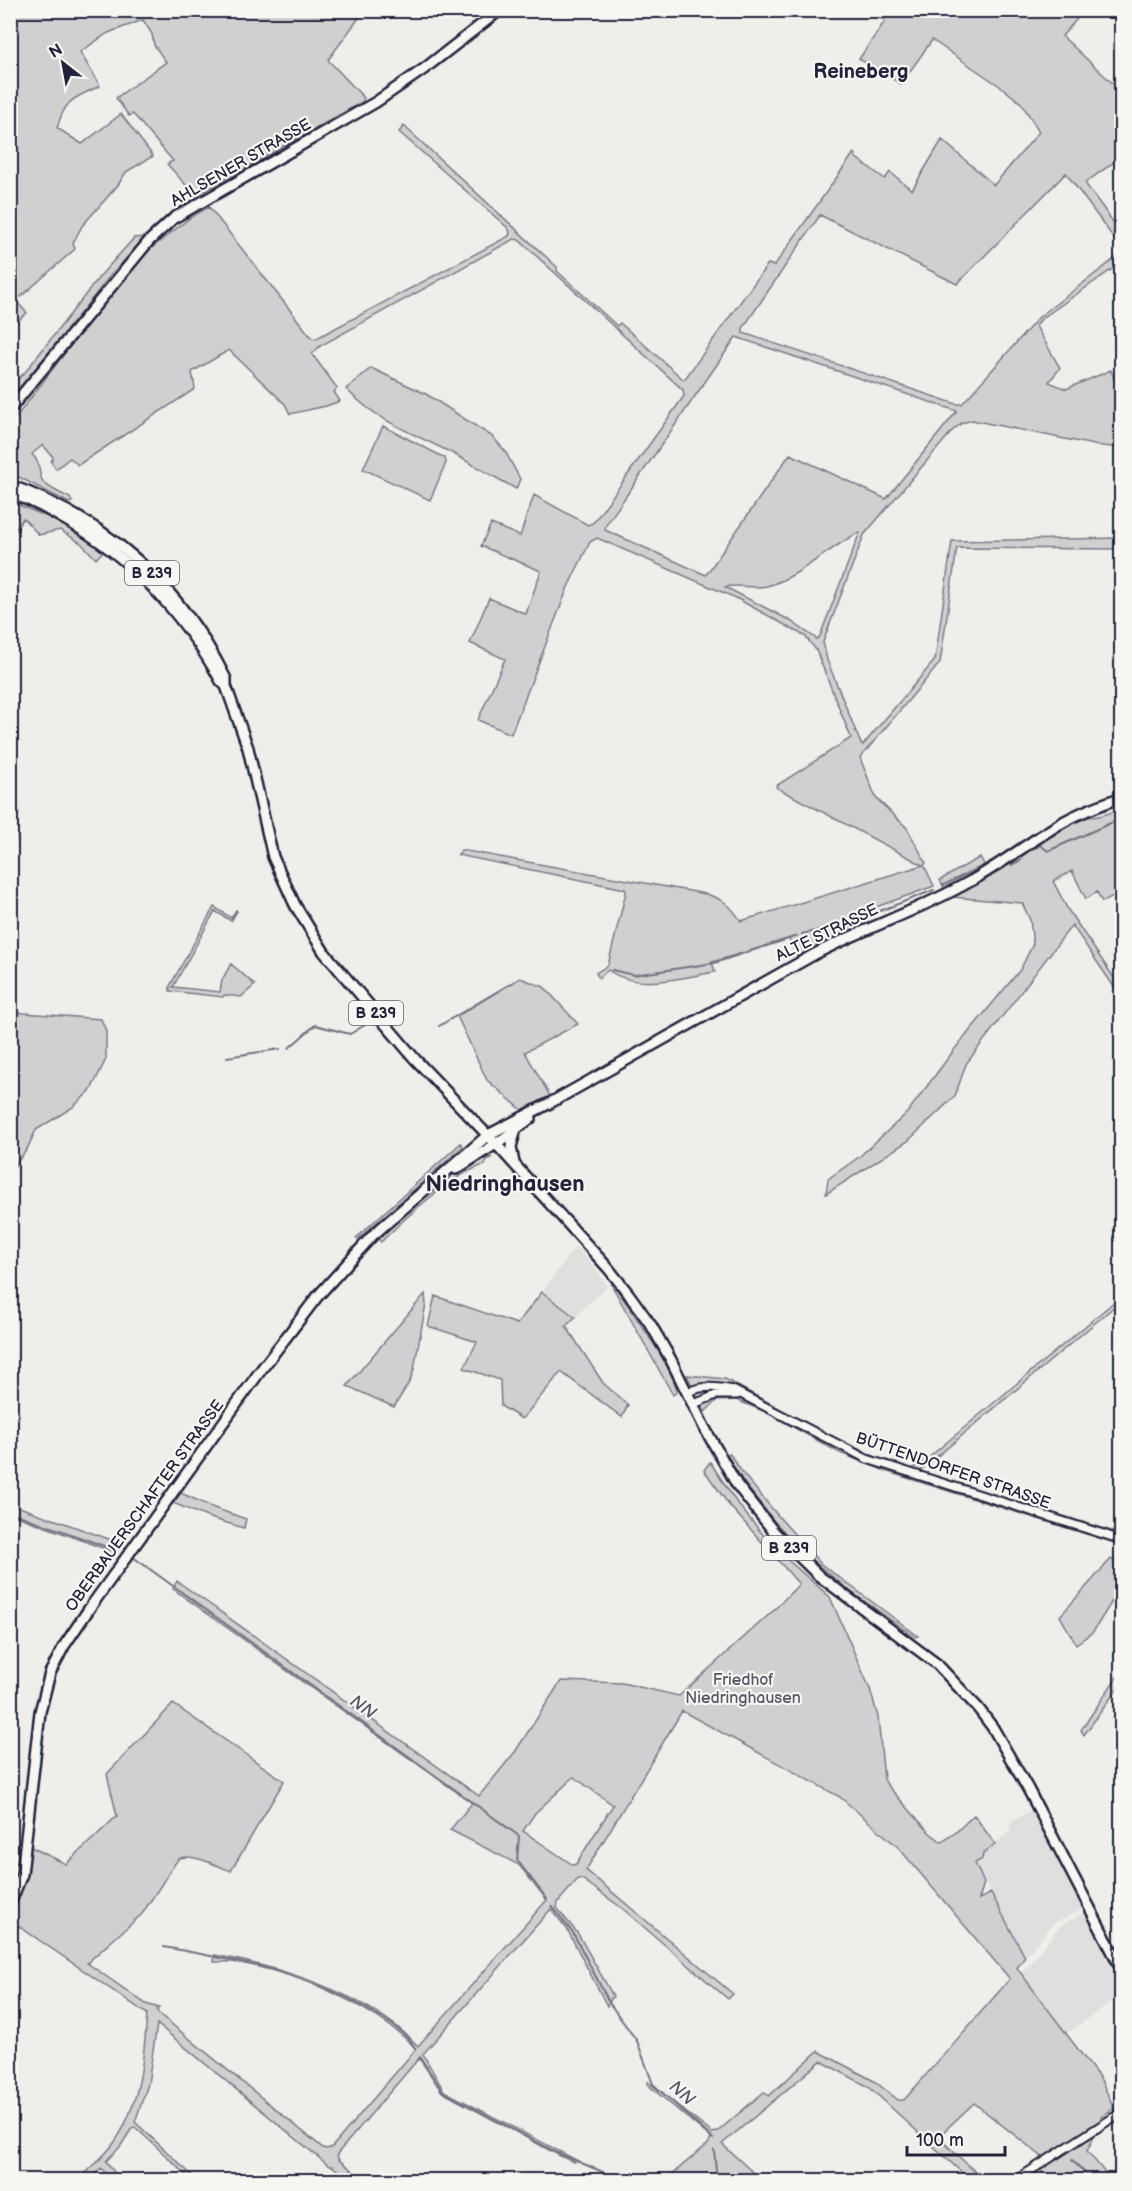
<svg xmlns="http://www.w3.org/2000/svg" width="1132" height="2191" font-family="'Balsamiq Sans',sans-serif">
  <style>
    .built { fill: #dfdfde }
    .green { fill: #d0d0d1; stroke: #797986; stroke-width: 1.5; fill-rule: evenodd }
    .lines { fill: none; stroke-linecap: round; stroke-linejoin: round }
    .stream { stroke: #727281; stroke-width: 2 }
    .minor-casing { stroke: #22223b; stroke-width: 11 }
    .major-casing { stroke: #22223b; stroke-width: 14 }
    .minor { stroke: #f6f6f2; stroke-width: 7 }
    .major { stroke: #f6f6f2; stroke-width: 9 }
    .labels { text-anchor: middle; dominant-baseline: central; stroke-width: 4.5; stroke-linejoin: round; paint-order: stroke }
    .shield { fill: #f6f6f2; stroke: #626272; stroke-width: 1.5 }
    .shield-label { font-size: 15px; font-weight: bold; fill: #22223b }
    .street-label { font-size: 16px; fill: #22223b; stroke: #f6f6f2 }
    .park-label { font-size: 16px; fill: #565668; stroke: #f6f6f2 }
    .water-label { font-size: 18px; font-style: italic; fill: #575769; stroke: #f6f6f2 }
    .quarter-label { font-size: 20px; font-weight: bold; fill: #22223b; stroke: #f6f6f2 }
    .district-label { font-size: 22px; font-weight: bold; fill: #22223b; stroke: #f6f6f2 }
  </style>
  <rect width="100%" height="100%" fill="#eeeeeb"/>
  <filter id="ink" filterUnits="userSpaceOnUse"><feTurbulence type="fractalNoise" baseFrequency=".0167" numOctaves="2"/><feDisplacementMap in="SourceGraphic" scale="12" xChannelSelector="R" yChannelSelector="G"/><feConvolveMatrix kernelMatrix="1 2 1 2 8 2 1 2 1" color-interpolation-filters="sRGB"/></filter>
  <g filter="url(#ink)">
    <path class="built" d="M 576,1246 L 597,1270 L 607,1286 L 575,1317 L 542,1292 Z
      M 1031,1810 L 1081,1908 L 1081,1910 L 1054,1923 L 1025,1957 L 975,1863 L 982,1859 L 983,1854 L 1011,1830 L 1009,1824 Z
      M 1084,1913 L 1121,1984 L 1121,1995 L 1066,2034 L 1021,1974 L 1060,1926 Z"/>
    <path class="green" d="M 11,10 L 364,11 L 328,60 L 364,98 L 362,102 L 196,196 L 167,164 L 173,161 L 133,114 L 129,116 L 116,98 L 166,62 L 154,45 L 152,34 L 143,20 L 108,33 L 80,52 L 100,86 C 74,98 65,99 57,128 L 82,144 L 121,114 L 153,156 L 126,172 L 118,185 L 82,226 L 73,243 L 75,249 L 16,301 L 27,313 L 11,327 Z
      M 870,11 L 1084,11 L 1062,36 L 1121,91 L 1121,157 L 1085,183 L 1121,233 L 1121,248 L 1066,173 L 957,284 L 820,215 L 743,328 L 743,333 L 956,404 L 962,404 L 1039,317 L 1121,254 L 1121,263 L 1041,319 L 1036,326 L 1060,368 L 1049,382 L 1066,389 L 1111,370 L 1121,400 L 1121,448 L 1094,445 L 972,420 L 962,423 L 953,430 L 864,535 L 823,642 L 827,660 L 861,744 L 863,745 L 935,660 L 952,541 L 1121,538 L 1121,549 L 957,548 L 940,663 L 860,758 L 876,798 L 907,828 L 926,863 L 924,865 L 934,886 L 854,915 L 855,930 L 798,959 L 789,939 L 712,962 L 715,972 C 681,977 638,992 608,970 L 599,978 L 596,973 L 608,965 L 626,892 L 625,889 L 458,855 L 461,850 L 706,894 C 725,900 730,905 741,921 L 923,865 L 777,788 L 776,786 L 851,738 L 816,650 L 805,636 L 736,598 L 597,538 L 590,542 L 568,587 L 511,734 L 478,720 L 505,659 L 470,643 L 489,598 L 526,614 L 541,571 L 481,546 L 491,524 L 520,536 L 534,495 L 588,525 L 594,522 L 684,396 L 683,390 L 519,240 L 514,239 L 320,346 L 312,354 L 337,388 L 334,392 L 340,401 L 326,406 L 290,414 L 285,404 L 229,350 L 192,372 L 195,389 L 78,465 L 70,458 L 56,469 L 51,462 L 53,457 L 43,445 L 32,454 C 43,467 37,470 42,480 C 47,488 62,494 70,498 L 72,502 L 69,503 L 11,473 L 10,425 L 97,311 L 144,254 L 191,217 L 209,207 L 312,338 L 315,339 L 509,236 L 510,232 L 508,228 L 399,132 L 404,126 L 557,267 L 557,271 L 617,326 L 620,323 L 684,380 L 768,264 L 774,266 L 854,153 L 856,155 L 855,157 L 885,179 L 890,172 L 912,190 L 942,140 L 994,185 L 1039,132 L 1022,104 L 1004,89 L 932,40 L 901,84 L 859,59 L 885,21 ZM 736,337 L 957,411 L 886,499 L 790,454 L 706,575 L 605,530 L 606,525 ZM 860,532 L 820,636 L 817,639 L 789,620 L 725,587 C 738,584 753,589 767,586 C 798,578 831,546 860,532 Z
      M 146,237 L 110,276 L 22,386 L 11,394 L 11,386 L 26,371 L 100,276 L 134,238 Z
      M 371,368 L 426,394 L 493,437 L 505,451 L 520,479 L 516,489 C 495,477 473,465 452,453 C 412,433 377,421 346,389 Z
      M 383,426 L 445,458 L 446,463 L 430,500 L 363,469 Z
      M 10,502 C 43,514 77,528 103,551 L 96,559 L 81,543 L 60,530 L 39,535 L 23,518 L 11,538 Z
      M 11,806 L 19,808 L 11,876 L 10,806 Z
      M 1121,809 L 1121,892 L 1102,902 L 1097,892 L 1086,899 L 1072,871 L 1053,881 L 1068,910 L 1121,988 L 1121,997 L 1072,925 L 966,1064 L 955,1096 L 908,1141 L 826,1194 L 828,1179 L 859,1157 L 907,1113 L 954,1050 L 1020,970 L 1033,944 L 1030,920 L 1022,903 L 951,897 L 1027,851 L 1024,845 L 1086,816 C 1097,819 1110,812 1121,809 Z
      M 980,857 L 986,868 L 945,890 L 940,880 Z
      M 214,907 L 231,918 L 236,910 L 237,911 L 231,921 L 215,911 L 173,987 L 220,992 L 222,980 L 231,964 L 255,985 L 241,997 L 224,995 L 223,997 L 170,991 L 170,986 Z
      M 520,978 L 544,987 L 578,1024 L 525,1052 L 550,1096 L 522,1110 L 487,1080 L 457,1016 Z
      M 11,1012 L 101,1019 L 106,1031 L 106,1059 L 91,1090 L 73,1107 L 36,1130 L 27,1149 L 11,1171 Z
      M 461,1143 L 463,1146 L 451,1157 L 358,1239 L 356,1238 Z
      M 492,1157 L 487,1160 L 485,1165 C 454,1172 404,1219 381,1242 L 377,1238 C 406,1213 455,1163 492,1157 Z
      M 611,1284 L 618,1291 C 634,1315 672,1366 677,1392 L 673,1395 Z
      M 542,1292 L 575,1317 L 566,1326 L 603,1383 L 628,1405 L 622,1417 L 561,1372 L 522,1419 L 501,1406 L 500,1380 L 464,1368 L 477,1342 L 428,1326 L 435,1296 L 517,1324 Z
      M 425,1294 L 426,1304 L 414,1369 L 410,1381 L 394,1407 L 347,1386 Z
      M 1121,1296 L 1121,1301 L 920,1471 L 1121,1534 L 1121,1545 L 888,1472 L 840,1453 L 766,1412 L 736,1400 L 716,1401 L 705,1412 L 687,1375 L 725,1379 L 838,1440 L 878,1458 L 912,1469 L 921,1464 Z
      M 729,1453 L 744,1475 L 779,1517 L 821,1564 L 918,1636 L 915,1637 L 850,1591 L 811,1559 L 774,1521 L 745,1484 L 727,1456 Z
      M 710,1462 L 737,1503 L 774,1548 L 830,1597 L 870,1689 L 878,1717 L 884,1779 L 888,1786 L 930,1833 L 942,1842 L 955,1833 L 974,1815 L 995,1844 L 983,1854 L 982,1859 L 975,1863 L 984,1883 L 979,1899 L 991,1893 L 1025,1957 L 1017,1968 L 1101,2080 L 1114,2108 L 1101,2117 L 1103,2122 L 1045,2159 L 974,2103 L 938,2137 L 984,2180 L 970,2180 L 869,2087 L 821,2061 L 722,2144 L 761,2180 L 665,2180 L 708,2144 L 711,2138 L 647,2084 L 648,2082 L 712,2133 L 717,2132 L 764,2092 L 769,2096 L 818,2051 L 874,2081 L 898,2100 L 904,2100 L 1010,1979 L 898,1847 L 840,1797 L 682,1711 L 586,1870 L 733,1994 L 728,1999 L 623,1909 L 582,1879 L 578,1879 L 558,1902 L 557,1908 L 578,1934 L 613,1996 L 607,2006 L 567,1929 L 551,1909 L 423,2054 L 444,2091 L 578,2161 L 574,2162 L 562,2157 L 442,2092 L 419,2058 L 337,2154 L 338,2159 L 364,2180 L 350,2180 L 332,2166 L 329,2166 L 157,2024 L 148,2084 L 135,2122 L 197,2180 L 192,2180 L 135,2127 L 132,2128 L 120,2147 L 106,2161 L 120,2180 L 111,2180 L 101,2168 L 89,2180 L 79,2180 C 90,2168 104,2157 114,2143 C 140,2106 144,2058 147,2014 L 14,1923 L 11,1923 C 10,1913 16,1904 19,1895 C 24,1878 27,1863 29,1846 L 66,1864 L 117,1816 L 107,1774 L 173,1704 L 284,1781 L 231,1871 C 217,1866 192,1852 178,1859 L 142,1914 L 87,1963 L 146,2004 L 159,2008 L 157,2009 L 158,2013 L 323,2148 L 327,2149 L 332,2147 L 416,2049 C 379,2007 270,1957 214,1962 L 215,1955 C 283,1968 370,1994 418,2046 L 547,1900 L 519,1865 L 450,1830 L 472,1803 L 173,1589 L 177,1581 L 479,1796 L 515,1752 L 561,1681 L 622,1683 L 679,1696 L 774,1610 L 799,1584 L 729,1505 L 704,1470 ZM 574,1777 L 613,1805 L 576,1864 L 573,1865 L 523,1831 L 535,1813 Z
      M 181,1493 L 214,1508 L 246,1519 L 244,1528 L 207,1517 L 173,1503 Z
      M 10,1504 L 11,1504 L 120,1543 L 116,1553 L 11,1514 Z
      M 1111,1559 L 1121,1566 L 1121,1587 L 1093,1632 L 1076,1644 L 1060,1616 Z
      M 1121,1671 L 1121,1684 L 1084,1735 L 1081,1730 Z
      M 1095,2135 L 1087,2151 L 1111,2180 L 1048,2180 L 1040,2169 Z"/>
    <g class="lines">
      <path class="stream" d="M 1036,848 L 1040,845 L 1048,851 L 1122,818
        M 1011,865 L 1021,860
        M 944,885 L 1003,856
        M 802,934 L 846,924 L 934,890
        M 612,970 L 634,975 L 714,963 L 797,936
        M 439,1026 L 515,981
        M 289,1048 L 315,1025 L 350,1034 L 365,1025
        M 227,1057 L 280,1049
        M 10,1512 L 115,1550
        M 133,1557 L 519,1836 L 517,1860 L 547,1899
        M 552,1906 L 573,1933 L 610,2004 L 637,2041 L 653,2084 L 713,2139
        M 164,1947 C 238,1961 313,1974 377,2015 C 392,2024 406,2033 415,2048
        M 420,2057 L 443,2092 L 555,2152 L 622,2180
        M 714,2150 L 717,2180
        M 1072,2160 L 1092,2180"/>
      <defs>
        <path id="minor" d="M 688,1392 C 703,1385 718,1387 733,1390 L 867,1459 L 1122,1540
          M 694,1404 L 716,1395 L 737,1395
          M 1016,2180 L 1122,2112"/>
        <path id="major" d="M 10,409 L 149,241 L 174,218 L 376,102 L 424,69 L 500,10
          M 10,485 C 109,522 179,584 226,679 L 226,686 L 248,748 L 273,857 L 295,905 L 324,952 L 415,1059 L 496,1144 L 608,1268 L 628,1293 L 651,1325 L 670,1358 L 704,1427 L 737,1485 L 774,1532 L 819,1576 L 937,1664 L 978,1708 L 993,1728 L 1028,1789 L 1122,1970
          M 10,494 C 30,499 47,509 64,519 C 132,557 183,613 221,681 L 226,686
          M 514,1163 L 511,1147 L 516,1129
          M 456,1169 L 496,1144 L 531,1118
          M 10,1904 L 22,1874 L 40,1712 L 50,1673 L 64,1646 L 89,1609 L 261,1370 L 317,1297 L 373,1235 L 488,1135 L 550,1103 L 815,954 C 865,928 920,910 969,882 C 1000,865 1028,843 1058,825 C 1078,813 1100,805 1122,797"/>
      </defs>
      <use href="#minor" class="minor-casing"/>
      <use href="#major" class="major-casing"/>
      <use href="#minor" class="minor"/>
      <use href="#major" class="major"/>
    </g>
  </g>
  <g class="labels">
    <g class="shield">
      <rect x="125" y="561" width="54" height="24" rx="4.5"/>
      <rect x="349" y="1001" width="54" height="24" rx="4.5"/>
      <rect x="762" y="1536" width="54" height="24" rx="4.5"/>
    </g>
    <g class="shield-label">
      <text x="152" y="573">B 239</text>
      <text x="376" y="1013">B 239</text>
      <text x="789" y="1548">B 239</text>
    </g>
    <g class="street-label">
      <text transform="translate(241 163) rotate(-30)">AHLSENER STRASSE</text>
      <text transform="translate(827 933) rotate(-26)">ALTE STRASSE</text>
      <text transform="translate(953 1471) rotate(19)">BÜTTENDORFER STRASSE</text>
      <text transform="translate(145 1506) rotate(-54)">OBERBAUERSCHAFTER STRASSE</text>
    </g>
    <g class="park-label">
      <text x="743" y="1680">Friedhof<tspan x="743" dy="18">Niedringhausen</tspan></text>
    </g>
    <g class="water-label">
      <text transform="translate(363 1707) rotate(36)">NN</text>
      <text transform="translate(682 2093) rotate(42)">NN</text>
    </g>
    <g class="quarter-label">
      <text x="861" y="72">Reineberg</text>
    </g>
    <g class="district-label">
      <text x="505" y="1184">Niedringhausen</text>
    </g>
  </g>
  <rect width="1132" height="2191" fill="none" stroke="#f6f6f2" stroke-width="36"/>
  <rect x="18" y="18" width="1096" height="2155" fill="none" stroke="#22223b" stroke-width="2" filter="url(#ink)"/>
  <g transform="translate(63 63) rotate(329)" stroke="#f6f6f2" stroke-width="4.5" paint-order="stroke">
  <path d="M0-4.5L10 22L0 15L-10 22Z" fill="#22223b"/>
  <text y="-9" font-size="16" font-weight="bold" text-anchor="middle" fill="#22223b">N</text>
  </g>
  <path d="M907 2146v9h98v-9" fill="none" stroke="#22223b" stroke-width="3"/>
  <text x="916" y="2146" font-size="18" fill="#22223b" stroke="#f6f6f2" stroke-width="4.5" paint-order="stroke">100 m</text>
</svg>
